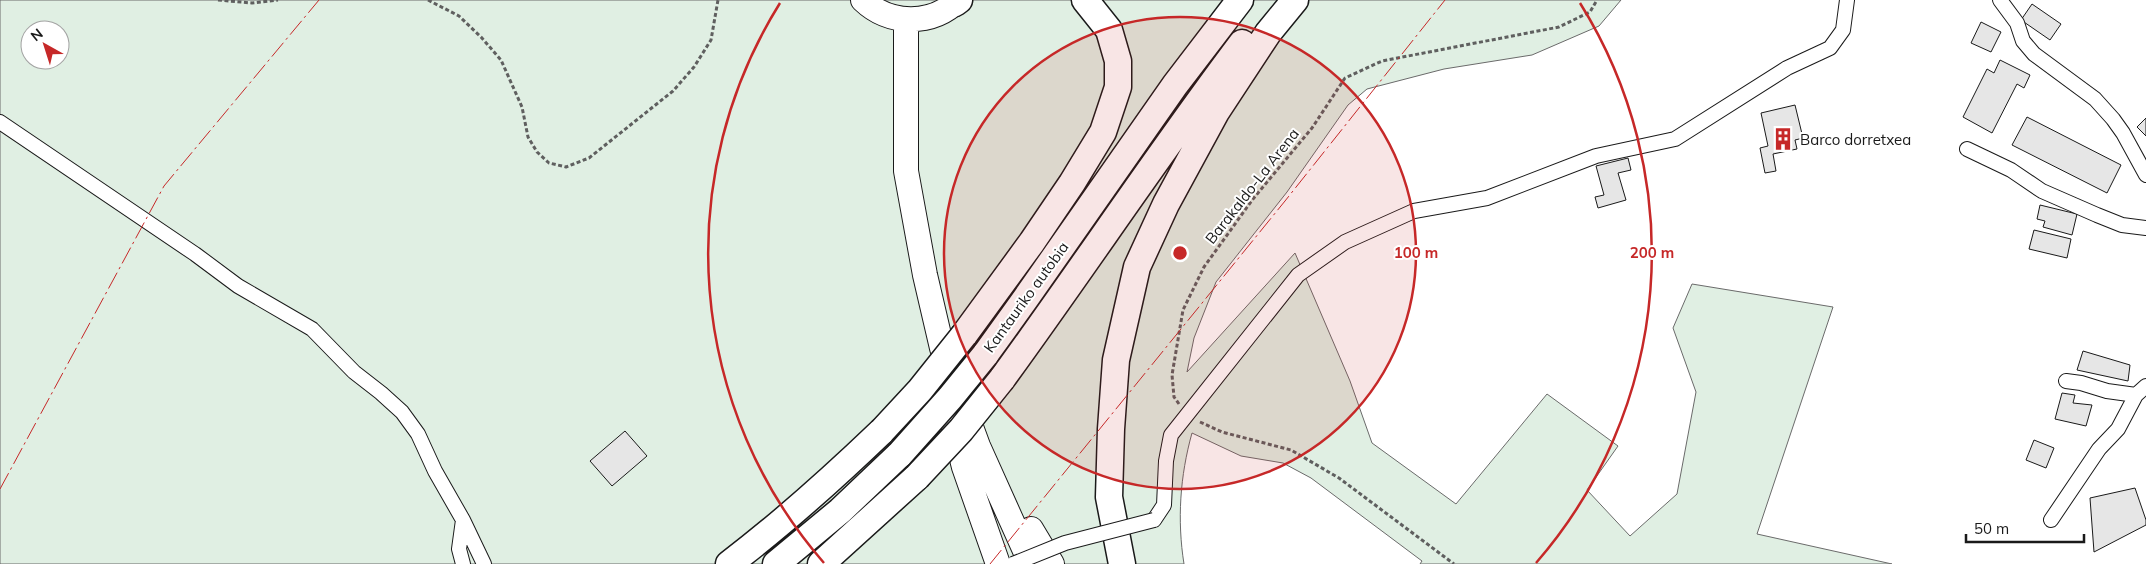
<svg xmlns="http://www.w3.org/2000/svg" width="2146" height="564" font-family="Mulish,sans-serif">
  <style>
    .green { fill: #e0efe3; stroke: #6a6a6a; fill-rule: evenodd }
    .building { fill: #e6e6e6; stroke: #1a1a1a }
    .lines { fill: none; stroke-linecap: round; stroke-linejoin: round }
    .minor-casing { stroke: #1a1a1a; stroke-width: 16 }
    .trunk-casing { stroke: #1a1a1a; stroke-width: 26 }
    .motorway-casing { stroke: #1a1a1a; stroke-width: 29 }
    .path { stroke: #5f5f5f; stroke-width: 3; stroke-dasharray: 4 2.5; stroke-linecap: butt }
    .minor { stroke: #fff; stroke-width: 14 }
    .trunk { stroke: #fff; stroke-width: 24 }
    .motorway { stroke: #fff; stroke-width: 26 }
    .minor-bridge-casing { stroke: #1a1a1a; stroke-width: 16; stroke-linecap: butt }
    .motorway-bridge-casing { stroke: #1a1a1a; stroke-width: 29; stroke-linecap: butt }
    .minor-bridge { stroke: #fff; stroke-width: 14 }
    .motorway-bridge { stroke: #fff; stroke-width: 26 }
    .power { stroke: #c62828; stroke-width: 1; stroke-dasharray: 18 4 2.5 4; stroke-linecap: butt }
    .ring { fill: none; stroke: #c62828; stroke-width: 2.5 }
    .labels { text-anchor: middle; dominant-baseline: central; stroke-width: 4; stroke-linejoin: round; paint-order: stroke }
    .poi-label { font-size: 15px; fill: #1a1a1a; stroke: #fff; text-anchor: start }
    .street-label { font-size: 15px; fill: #1a1a1a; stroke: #fff }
    .centre { fill: #c62828; stroke: #fff; stroke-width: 2.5 }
    .ring-label { font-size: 15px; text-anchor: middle; font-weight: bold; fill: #c62828; stroke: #fff; stroke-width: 4; stroke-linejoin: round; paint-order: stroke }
  </style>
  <rect width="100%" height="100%" fill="#fff"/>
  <path class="green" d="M 0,0 L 1621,0 L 1599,26 L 1532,55 L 1444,69 L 1367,89 L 1348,105 L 1287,192 L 1216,282 L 1194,338 L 1187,372 L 1295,253 L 1350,381 L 1372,443 L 1456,504 L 1547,394 L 1618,446 L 1587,490 L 1630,536 L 1677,494 L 1696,392 L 1673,328 L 1692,284 L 1833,307 L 1757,534 L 1892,564 L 1420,564 L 1422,561 L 1311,478 L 1283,463 L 1241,456 L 1192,433 C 1180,476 1177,520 1184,564 L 0,564 ZM 30,30 L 60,30 L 60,60 L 30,60 Z"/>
  <path class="building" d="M 2032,4 L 2061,24 L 2050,40 L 2021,20 Z
    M 1981,22 L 2001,32 L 1991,52 L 1971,43 Z
    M 2000,60 L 2030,75 L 2024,88 L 2017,84 L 1992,133 L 1963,117 L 1987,69 L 1994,73 Z
    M 1795,105 L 1803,138 L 1795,140 L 1797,149 L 1773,154 L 1776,171 L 1765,173 L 1760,148 L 1768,146 L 1761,113 Z
    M 2027,117 L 2121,165 L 2107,193 L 2012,145 Z
    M 2146,118 L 2146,136 L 2137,127 Z
    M 1628,158 L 1631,170 L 1618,173 L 1626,200 L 1598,208 L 1595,197 L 1604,195 L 1596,166 Z
    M 2040,205 L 2077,214 L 2072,235 L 2043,227 L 2045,221 L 2037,219 Z
    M 2034,230 L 2071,239 L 2067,258 L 2029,249 Z
    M 2083,351 L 2130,365 L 2128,381 L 2077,370 Z
    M 2062,393 L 2075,395 L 2073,403 L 2092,405 L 2086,426 L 2055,419 Z
    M 625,431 L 647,456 L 612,486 L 590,461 Z
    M 2034,440 L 2054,448 L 2046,468 L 2026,460 Z
    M 2135,488 L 2146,520 L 2146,525 L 2094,552 L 2090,498 Z"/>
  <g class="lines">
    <defs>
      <path id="minor" d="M 2000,0 L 2017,23 L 2023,41 L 2034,54 L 2095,99 L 2113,119 L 2123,133 L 2146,175
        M 0,122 L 195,254 L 238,286 L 312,329 L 354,372 L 381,393 L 402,412 L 418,434 L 435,471 L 463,520 L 484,564
        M 1967,149 L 2011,170 L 2042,191 L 2097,215 L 2122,225 L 2146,228
        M 2066,381 L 2081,383 L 2107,391 L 2136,395
        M 1154,520 L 1164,505 L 1166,461 L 1171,435 L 1298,275 L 1345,242 L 1414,211 L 1487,198 L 1596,156 L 1675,139 L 1787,68 L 1830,48 L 1843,30 L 1847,0
        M 2051,520 L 2099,449 L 2118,429 L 2136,395 L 2146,386
        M 463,564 L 459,549 L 463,520"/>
      <path id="trunk" d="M 863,0 C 889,25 932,26 958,0
        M 906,19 L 906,171 L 925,275 L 942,348 L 978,446 L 1031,564
        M 952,419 L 964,467 L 998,564
        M 1031,529 L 1052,564"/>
      <path id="motorway" d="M 955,3 L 959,0
        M 964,335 L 1032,242 L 1072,183 L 1103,132 L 1118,87 L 1118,61 L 1109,30 L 1085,0
        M 985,355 L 1026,298 L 1175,85 L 1240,0
        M 1002,379 C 1083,268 1159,153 1242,43
        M 729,564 C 783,523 833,478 882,431
        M 776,564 L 840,511 L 900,454
        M 821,564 L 917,477
        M 1122,564 L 1109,497 L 1111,429 L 1116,360 L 1137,267 L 1166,204 L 1216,112 L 1268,33 L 1295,0"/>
    </defs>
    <use href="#minor" class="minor-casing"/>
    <use href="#trunk" class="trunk-casing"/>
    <use href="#motorway" class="motorway-casing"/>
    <path class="path" d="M 218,0 L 252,3 L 278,0
      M 428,0 L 459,16 L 481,37 L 501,60 L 522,107 L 528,137 L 537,152 L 549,163 L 566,167 L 589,158 L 673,91 L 694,67 L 711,40 L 718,0
      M 1179,404 L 1174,397 L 1172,375 L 1183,310 L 1204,267 L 1253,199 L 1312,128 L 1345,78 L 1382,61 L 1559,27 L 1590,12 L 1597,0
      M 1200,422 L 1222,432 L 1291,450 L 1339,478 L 1454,564"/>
    <use href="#minor" class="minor"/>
    <use href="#trunk" class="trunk"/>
    <use href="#motorway" class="motorway"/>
    <defs>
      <path id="minor-bridge" d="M 1013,564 L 1065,543 L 1154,520"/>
      <path id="motorway-bridge" d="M 882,431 L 920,390 L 964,335
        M 900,454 L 950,398 L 985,355
        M 917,477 L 961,430 L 1002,379"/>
    </defs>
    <use href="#minor-bridge" class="minor-bridge-casing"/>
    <use href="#motorway-bridge" class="motorway-bridge-casing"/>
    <use href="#minor-bridge" class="minor-bridge"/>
    <use href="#motorway-bridge" class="motorway-bridge"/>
    <path class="power" d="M 0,489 L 164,186 L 319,0
      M 990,564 L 1285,201 L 1445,0"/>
  </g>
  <circle cx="1180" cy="253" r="236" fill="#c62828" fill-opacity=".12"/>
  <g class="ring">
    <circle cx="1180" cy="253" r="236"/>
    <path d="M824 563A472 472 0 0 1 780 3M1580 3A472 472 0 0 1 1536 563"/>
  </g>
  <defs>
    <symbol id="building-bare" viewBox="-9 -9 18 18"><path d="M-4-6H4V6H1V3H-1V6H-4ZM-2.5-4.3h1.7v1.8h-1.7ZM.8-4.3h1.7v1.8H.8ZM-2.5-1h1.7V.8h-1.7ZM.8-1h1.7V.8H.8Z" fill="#c62828" stroke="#fff" stroke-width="2.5" paint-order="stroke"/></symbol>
  </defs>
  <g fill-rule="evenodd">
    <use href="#building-bare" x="1767" y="123" width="32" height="32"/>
  </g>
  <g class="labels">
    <g class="poi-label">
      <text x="1800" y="139">Barco dorretxea</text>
    </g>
    <g class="street-label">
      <text transform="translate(1252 186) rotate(-52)">Barakaldo-La Arena</text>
      <text transform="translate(1026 297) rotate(-54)">Kantauriko autobia</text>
    </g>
  </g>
  <circle cx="1180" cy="253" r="8" class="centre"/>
  <g class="ring-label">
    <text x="1416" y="258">100 m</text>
    <text x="1652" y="258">200 m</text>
  </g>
  <g transform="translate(45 45) rotate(321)"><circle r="24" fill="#ffffff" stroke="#a3a3a3"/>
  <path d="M0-4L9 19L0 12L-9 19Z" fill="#c62828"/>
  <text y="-8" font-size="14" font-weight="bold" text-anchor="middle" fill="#1a1a1a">N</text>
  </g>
  <path d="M1966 534v8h118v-8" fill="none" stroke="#1a1a1a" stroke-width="2.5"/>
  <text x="1974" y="534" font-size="15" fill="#1a1a1a" stroke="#ffffff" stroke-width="4" paint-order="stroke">50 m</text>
</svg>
